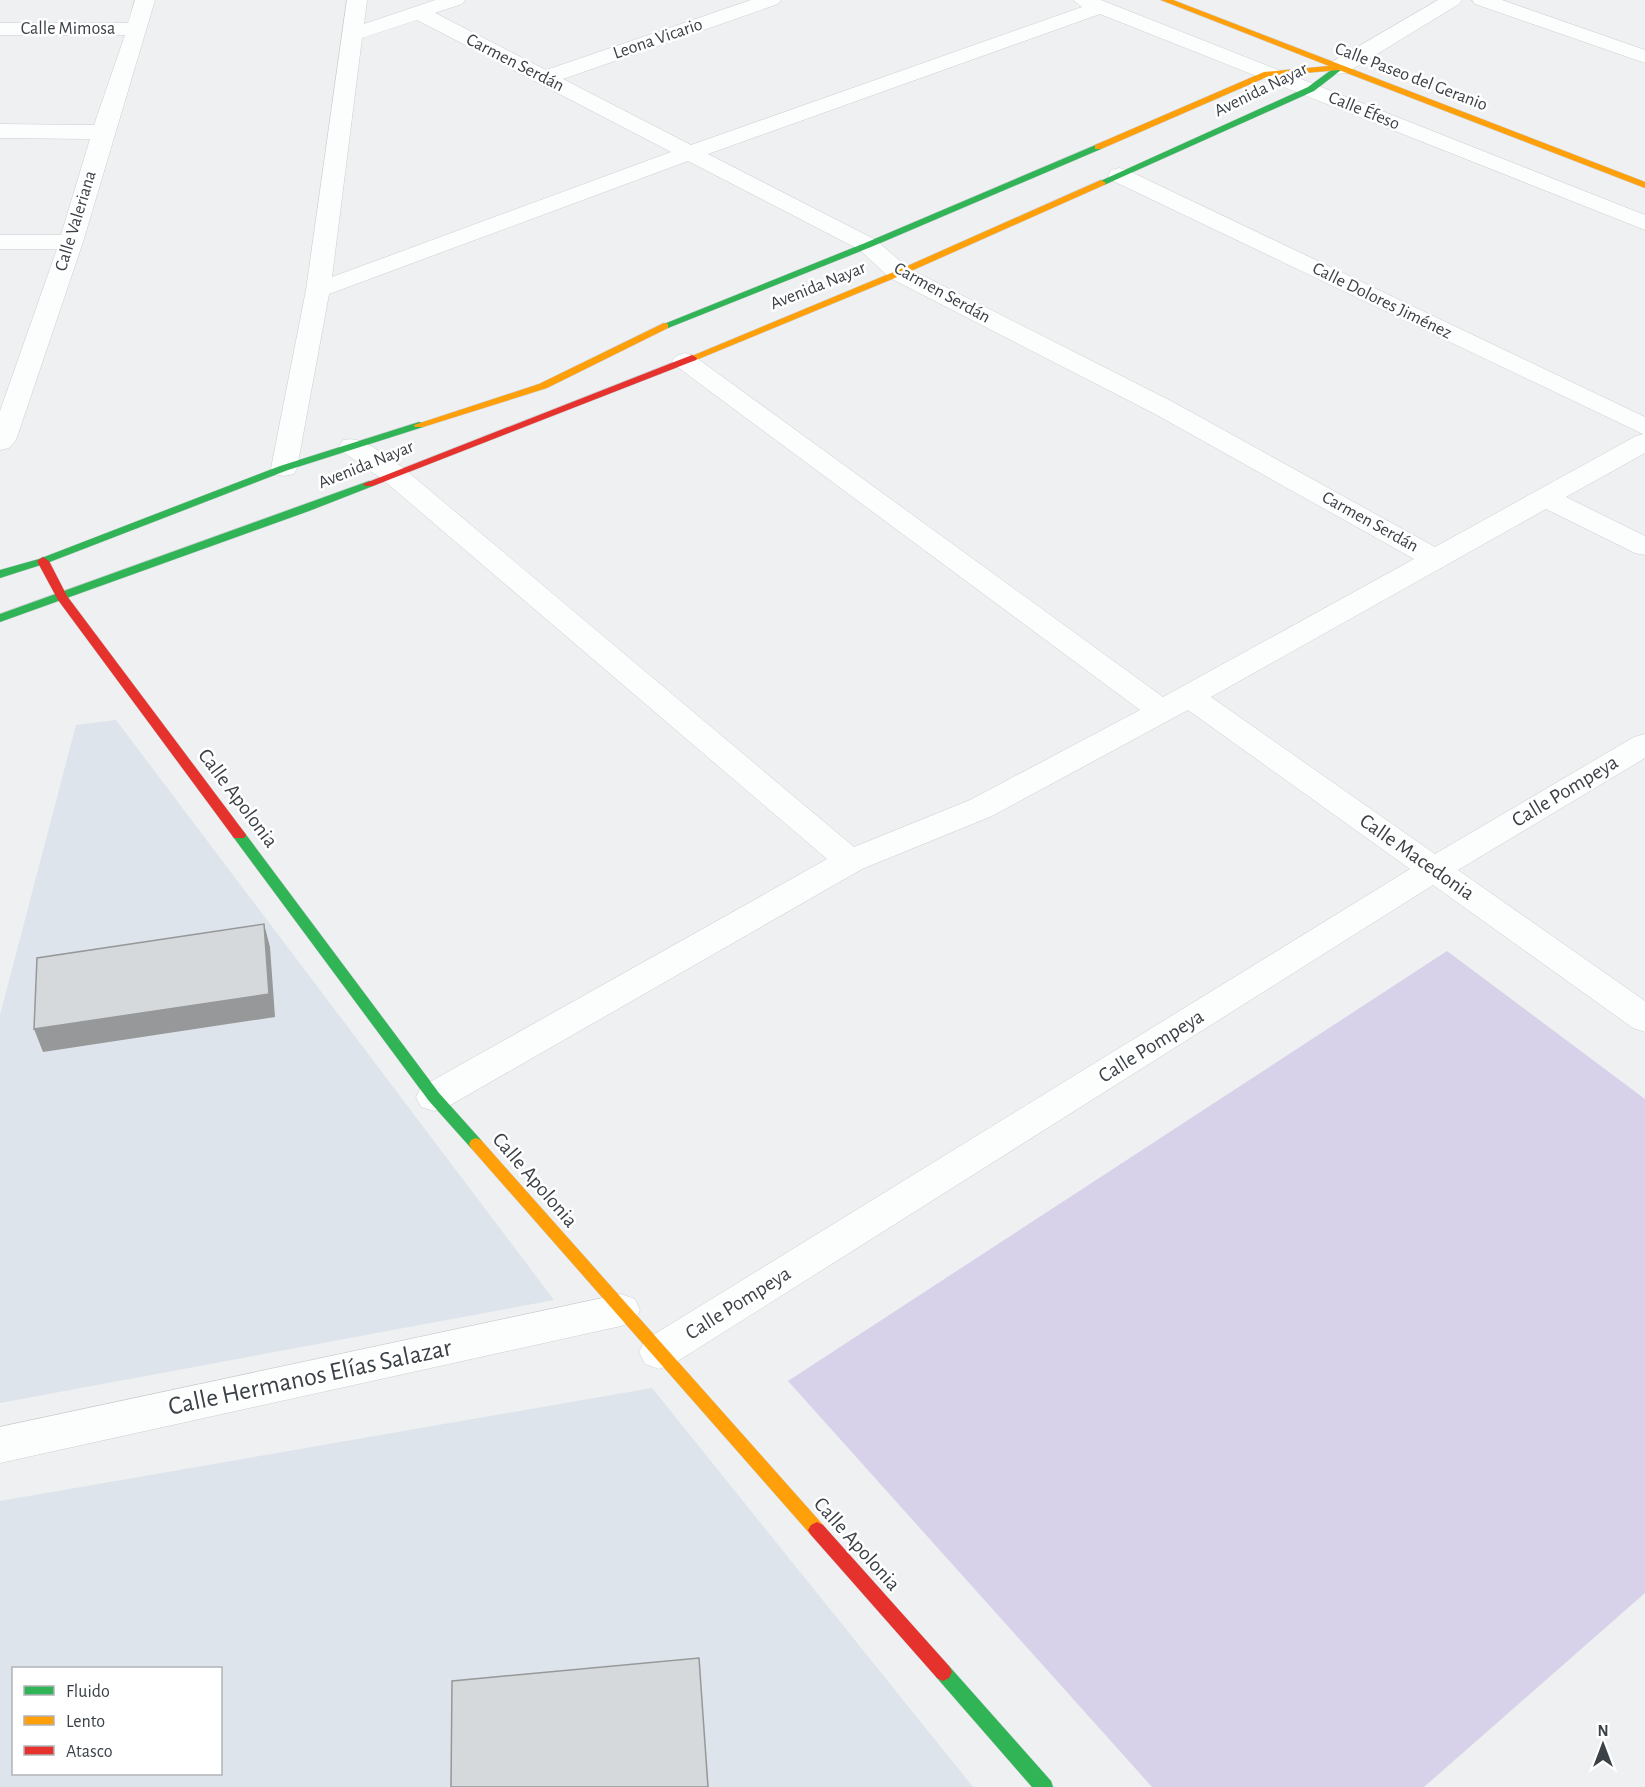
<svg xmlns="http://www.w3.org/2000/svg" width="1645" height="1787" font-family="'Alegreya Sans',sans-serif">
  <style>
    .education { fill: #dee4eb; fill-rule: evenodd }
    .green { fill: #d7d2ea }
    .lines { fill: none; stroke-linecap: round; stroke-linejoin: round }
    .street-casing { stroke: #cbced0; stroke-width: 1 }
    .fast-casing { stroke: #c9cdd3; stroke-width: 1 }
    .slow-casing { stroke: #c9cdd3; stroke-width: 1 }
    .jam-casing { stroke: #c9cdd3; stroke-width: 1 }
    .street { fill: #fcfdfd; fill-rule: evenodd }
    .fast { fill: #30b455; fill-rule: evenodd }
    .slow { fill: #ff9f0a; fill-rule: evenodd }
    .jam { fill: #e5322d; fill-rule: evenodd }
    .shaded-wall { fill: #969899 }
    .building { fill: #d6d9db; stroke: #969899; stroke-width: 1.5 }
    .labels { text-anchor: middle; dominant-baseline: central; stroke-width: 5; stroke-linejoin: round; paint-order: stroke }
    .far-street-label { font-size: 18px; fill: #3a4248; stroke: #fff }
    .street-label { font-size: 21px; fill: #3a4248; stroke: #fff }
    .near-street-label { font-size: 26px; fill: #3a4248; stroke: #fff }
  </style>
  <rect width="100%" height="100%" fill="#eef0f2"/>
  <path class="education" d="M 116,720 L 554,1300 L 0,1403 L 0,1015 L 76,725 Z
    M 652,1388 L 973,1787 L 0,1787 L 0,1501 ZM 14,1668 L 220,1668 L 220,1774 L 14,1774 Z"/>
  <path class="green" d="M 1447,951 L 1645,1099 L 1645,1593 L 1424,1787 L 1152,1787 L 788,1381 Z"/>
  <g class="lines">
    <defs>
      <path id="street" d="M 135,0 L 155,0 L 83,242 L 16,440 L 9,448 L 0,450 L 0,411 L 57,249 L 0,249 L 0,235 L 61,235 L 90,139 L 0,138 L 0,124 L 94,125 L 125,35 L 0,35 L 0,23 L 128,23 Z
        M 347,0 L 367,0 L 364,24 L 435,0 L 465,0 L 462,4 L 435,13 L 546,70 L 751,0 L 781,0 L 778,4 L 563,79 L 691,145 L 1082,7 L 1073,0 L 1101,0 L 1645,215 L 1645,230 L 1100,14 L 708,154 L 876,240 L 908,268 L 1173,402 L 1435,547 L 1636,436 L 1643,434 L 1111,180 L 1108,175 L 1111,170 L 1119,168 L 1127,170 L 1645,417 L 1645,453 L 1566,497 L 1645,536 L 1645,555 L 1635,553 L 1546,509 L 1211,697 L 1435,854 L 1634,737 L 1645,734 L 1645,758 L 1458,870 L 1645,1001 L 1645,1032 L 1633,1028 L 1433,885 L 673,1364 L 659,1369 L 645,1364 L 639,1352 L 645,1340 L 1410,869 L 1188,710 L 992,816 L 862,869 L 447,1107 L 434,1111 L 421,1107 L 416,1097 L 421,1087 L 827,859 L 382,479 L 343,452 L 339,446 L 343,440 C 364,435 384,456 402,467 L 854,847 L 970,800 L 1140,710 L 676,366 L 672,361 L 676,356 L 685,353 L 694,356 L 1163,697 L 1414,559 L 1155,414 L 890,278 L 860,250 L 688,161 L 329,294 L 297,468 L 294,474 L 284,476 L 274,474 L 271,468 L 306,290 ZM 417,20 L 671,152 L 332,277 L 362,38 Z
        M 1438,0 L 1462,0 L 1459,4 L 1346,73 L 1338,74 L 1330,73 L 1327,68 L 1330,63 Z
        M 1472,0 L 1502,0 L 1645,50 L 1645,63 L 1475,4 Z
        M 621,1294 L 635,1299 L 640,1310 L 635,1321 L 621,1326 L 0,1463 L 0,1427 Z"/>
      <path id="fast" d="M 1338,65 L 1342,68 L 1341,70 L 1314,91 L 1104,185 L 1096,183 L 1308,87 Z
        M 1098,144 L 1103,147 L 1101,149 L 871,247 L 668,328 L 660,328 L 659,326 L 865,243 Z
        M 419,422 L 423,423 L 423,427 L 288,470 L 47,563 L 0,578 L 0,570 L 39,559 L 280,466 Z
        M 369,481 L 373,482 L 373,486 L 309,511 L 0,622 L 0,614 Z
        M 239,830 L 244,832 L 439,1093 L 481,1140 L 483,1144 L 481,1148 L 476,1150 L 471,1148 L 429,1101 L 234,838 L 232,835 L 234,832 Z
        M 943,1663 L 949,1666 L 1051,1781 L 1053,1787 L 1032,1787 L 937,1678 L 934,1672 L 937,1666 Z"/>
      <path id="slow" d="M 1161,0 L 1173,0 L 1645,182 L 1645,188 L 1339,70 L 1269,76 L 1101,149 L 1095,149 L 1095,145 L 1264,72 L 1329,66 Z
        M 1101,180 L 1106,183 L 1104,185 L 902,275 L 696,360 L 692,361 L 687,358 L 896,271 Z
        M 664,323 L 668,324 L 668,328 L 547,388 L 423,427 L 415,427 L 414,425 L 539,384 Z
        M 476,1138 L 481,1140 L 823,1525 L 826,1530 L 823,1535 L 817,1538 L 811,1535 L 471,1148 L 469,1144 L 471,1140 Z"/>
      <path id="jam" d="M 692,355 L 697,358 L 696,360 L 373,486 L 365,486 L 363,484 Z
        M 43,557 L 49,561 L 67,596 L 244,832 L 246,835 L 244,838 L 234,838 L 58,600 L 37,561 Z
        M 817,1522 L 823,1525 L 949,1666 L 952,1672 L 949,1678 L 943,1681 L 937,1678 L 811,1535 L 808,1530 L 811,1525 Z"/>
    </defs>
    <use href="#street" class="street-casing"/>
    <use href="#fast" class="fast-casing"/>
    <use href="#slow" class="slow-casing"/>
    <use href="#jam" class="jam-casing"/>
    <use href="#street" class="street"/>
    <use href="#fast" class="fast"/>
    <use href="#slow" class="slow"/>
    <use href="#jam" class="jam"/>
  </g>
  <path class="shaded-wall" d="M 264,924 L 270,947 L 275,1017 L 43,1052 L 34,1029 Z"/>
  <path class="building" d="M 264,924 L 269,994 L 34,1029 L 37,958 Z
    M 699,1658 L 708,1787 L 451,1787 L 452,1681 Z"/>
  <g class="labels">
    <g class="far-street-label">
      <text x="68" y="29">Calle Mimosa</text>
      <text transform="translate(658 39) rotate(-19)">Leona Vicario</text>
      <text transform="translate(515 63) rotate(27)">Carmen Serdán</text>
      <text transform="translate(1411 77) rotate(21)">Calle Paseo del Geranio</text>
      <text transform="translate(1261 90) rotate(-26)">Avenida Nayar</text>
      <text transform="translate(1364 111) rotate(22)">Calle Éfeso</text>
      <text transform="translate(76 221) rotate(-73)">Calle Valeriana</text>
      <text transform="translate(818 286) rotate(-22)">Avenida Nayar</text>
      <text transform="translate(942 293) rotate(29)">Carmen Serdán</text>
      <text transform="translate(1382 301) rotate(26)">Calle Dolores Jiménez</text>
      <text transform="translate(366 465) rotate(-22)">Avenida Nayar</text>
      <text transform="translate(1370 522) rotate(29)">Carmen Serdán</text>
    </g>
    <g class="street-label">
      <text transform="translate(1565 791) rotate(-31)">Calle Pompeya</text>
      <text transform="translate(238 798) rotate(53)">Calle Apolonia</text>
      <text transform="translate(1417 857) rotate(35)">Calle Macedonia</text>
      <text transform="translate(1151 1046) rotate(-32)">Calle Pompeya</text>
      <text transform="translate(535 1180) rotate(49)">Calle Apolonia</text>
      <text transform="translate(738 1303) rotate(-32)">Calle Pompeya</text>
      <text transform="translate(857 1544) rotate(48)">Calle Apolonia</text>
    </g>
    <g class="near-street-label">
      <text transform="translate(310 1377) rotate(-12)">Calle Hermanos Elías Salazar</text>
    </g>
  </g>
  <rect x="12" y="1667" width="210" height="108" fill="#ffffff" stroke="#b0b3b6" stroke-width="1.5"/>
  <rect x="24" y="1686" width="30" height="9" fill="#30b455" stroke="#b0b3b6" stroke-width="1.5"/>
  <text x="66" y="1697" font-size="18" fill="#3a4248">Fluido</text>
  <rect x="24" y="1716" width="30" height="9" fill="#ff9f0a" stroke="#b0b3b6" stroke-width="1.5"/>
  <text x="66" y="1727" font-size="18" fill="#3a4248">Lento</text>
  <rect x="24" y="1746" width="30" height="9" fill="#e5322d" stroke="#b0b3b6" stroke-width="1.5"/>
  <text x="66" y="1757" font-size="18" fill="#3a4248">Atasco</text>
  <g transform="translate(1603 1745)" stroke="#ffffff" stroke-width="4.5" paint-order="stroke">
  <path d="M0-4.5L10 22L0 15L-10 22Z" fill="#3a4248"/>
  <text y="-9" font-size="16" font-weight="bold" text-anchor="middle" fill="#3a4248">N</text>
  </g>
</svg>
